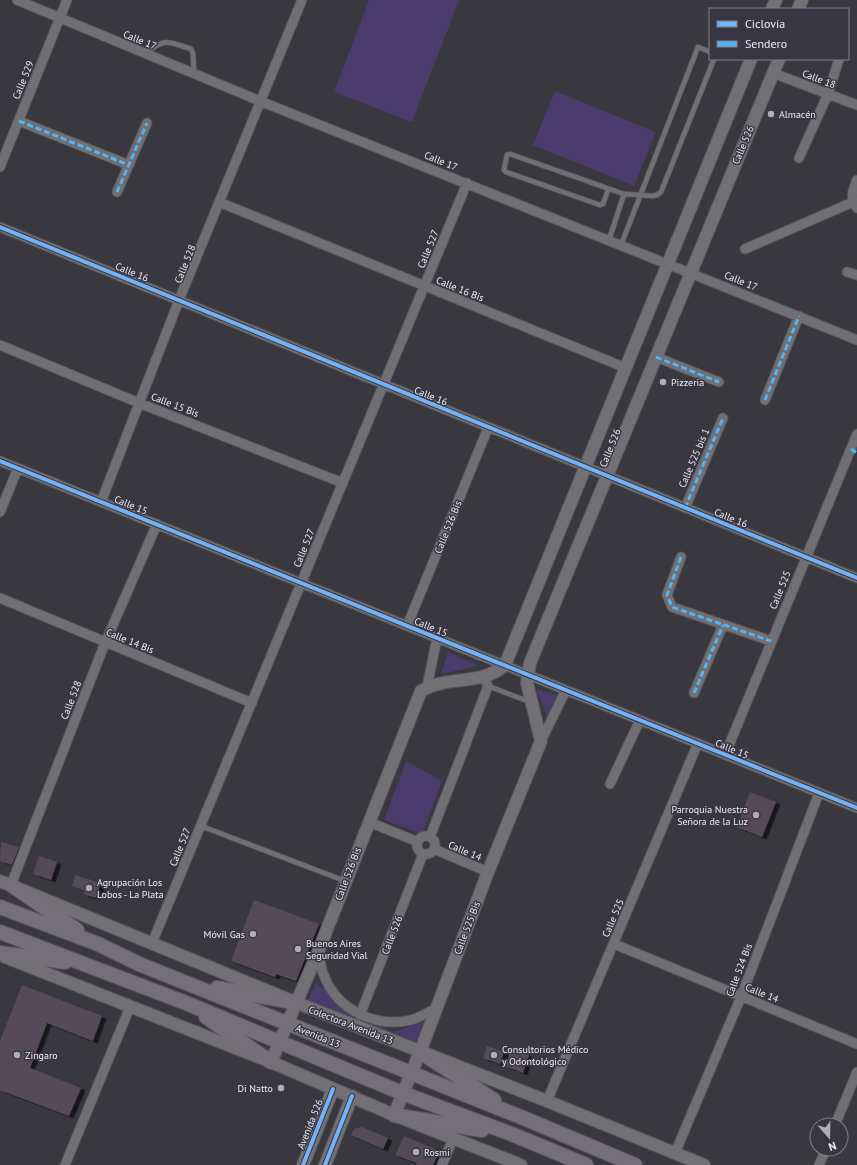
<svg xmlns="http://www.w3.org/2000/svg" width="857" height="1165" font-family="'PT Sans',sans-serif">
  <style>
    .green { fill: #493c6d }
    .building { fill: #554c58; filter: url(#shadow) }
    .lines { fill: none; stroke-linecap: round; stroke-linejoin: round }
    .lane-casing { stroke: #57565b; stroke-width: 6 }
    .street-casing { stroke: #57565b; stroke-width: 11 }
    .secondary-casing { stroke: #57565b; stroke-width: 14 }
    .primary-casing { stroke: #57565b; stroke-width: 16 }
    .lane { stroke: #706f74; stroke-width: 4.5 }
    .street { stroke: #706f74; stroke-width: 9 }
    .secondary { stroke: #726f75; stroke-width: 12 }
    .primary { stroke: #746f78; stroke-width: 14 }
    .quiet { stroke: #52b3f8; stroke-width: 3; stroke-dasharray: 6 3; stroke-linecap: butt }
    .cycleway-casing { stroke: #383640; stroke-width: 6 }
    .cycleway { stroke: #73b2f8; stroke-width: 4 }
    .poi-dot { fill: #afaeb5; stroke: #383640; stroke-width: 1.5 }
    .labels { text-anchor: middle; dominant-baseline: central; stroke-width: 3; stroke-linejoin: round; paint-order: stroke }
    .street-label { font-size: 10px; fill: #efeef5; stroke: #383640 }
    .poi-label { font-size: 10px; fill: #efeef5; stroke: #383640; text-anchor: start }
  </style>
  <defs>
    <filter id="shadow"><feDropShadow dx="4.5" dy="2.5" stdDeviation="0" flood-color="#0009"/></filter>
  </defs>
  <rect width="100%" height="100%" fill="#39383e"/>
  <path class="green" d="M 369,0 L 459,0 L 412,122 L 334,92 Z
    M 555,91 L 656,132 L 634,186 L 533,145 Z
    M 448,652 L 479,666 L 441,674 Z
    M 536,689 L 557,695 L 547,716 Z
    M 406,761 L 442,781 L 422,834 L 384,820 Z
    M 316,983 L 357,1016 L 394,1032 L 424,1021 L 415,1043 L 308,1001 Z"/>
  <path class="building" d="M 750,792 L 776,802 L 762,837 L 737,827 Z
    M 1,842 L 19,847 L 12,865 L 0,861 Z
    M 39,856 L 57,862 L 51,880 L 33,874 Z
    M 75,875 L 101,883 L 96,898 L 83,894 L 85,891 L 72,886 Z
    M 254,900 L 319,924 L 296,981 L 276,974 L 275,977 L 231,961 Z
    M 22,985 L 102,1016 L 93,1041 L 47,1023 L 30,1068 L 81,1088 L 69,1116 L 0,1090 L 0,1041 Z
    M 487,1046 L 504,1052 L 500,1064 L 483,1058 Z
    M 512,1049 L 529,1055 L 523,1073 L 505,1066 Z
    M 362,1127 L 388,1138 L 383,1149 L 351,1135 L 354,1129 Z
    M 404,1136 L 435,1149 L 437,1157 L 433,1165 L 416,1165 L 417,1163 L 395,1155 Z"/>
  <g class="lines">
    <defs>
      <path id="lane" d="M 145,53 C 166,38 167,41 191,49 L 193,54 L 194,73
        M 608,190 L 603,204 L 600,205 L 506,172 L 504,170 L 507,155 L 510,154 L 624,194
        M 609,240 L 624,194 L 653,196 L 657,195 L 661,192 L 714,59
        M 621,245 L 698,47 L 710,52
        M 488,686 L 530,702
        M 201,826 L 345,881"/>
      <path id="street" d="M 17,0 L 260,101 L 857,340
        M 773,73 L 857,105
        M 19,121 L 129,165
        M 799,158 L 828,94 L 839,59
        M 0,167 L 67,0
        M 857,180 C 853,191 849,197 857,208
        M 117,192 L 147,123
        M 219,202 L 626,368
        M 0,227 L 857,578
        M 745,249 L 853,202
        M 847,272 L 857,275
        M 0,345 L 139,403 L 343,483
        M 656,357 L 719,382
        M 765,400 L 799,316
        M 0,461 L 857,808
        M 101,502 L 179,300 L 302,0
        M 685,508 L 723,418
        M 0,512 L 18,468
        M 681,557 L 667,595 L 672,607 L 771,641
        M 0,598 L 252,703
        M 407,626 L 488,428
        M 427,687 L 437,638
        M 694,693 L 723,625
        M 541,741 L 566,690
        M 725,755 L 857,434
        M 610,784 L 640,720
        M 369,822 L 418,842
        M417 845a9 9 0 1 1 18 0a9 9 0 1 1-18 0Z
        M 430,837 L 488,686 L 484,677
        M 434,849 L 488,872
        M 11,885 L 105,643 L 157,524
        M 152,943 L 467,183
        M 614,944 L 857,1044
        M 318,952 C 320,960 321,970 325,978 C 339,1011 377,1028 411,1020 C 419,1018 428,1012 436,1009
        M 360,1015 L 423,854
        M 547,1101 L 698,743
        M 835,1125 L 857,1072
        M 675,1153 L 741,997 L 819,793
        M 65,1165 L 130,1007
        M 442,1165 L 453,1139
        M 819,1165 L 826,1149"/>
      <path id="secondary" d="M 772,9 L 776,0
        M 798,9 L 802,0
        M 0,881 L 297,1003 L 547,1101 L 704,1165
        M 5,957 L 271,1062 L 394,1115 L 521,1165
        M 271,1062 L 318,952 L 421,691 C 447,675 482,686 505,665 L 751,59
        M 394,1115 L 420,1052 L 488,872 L 541,741 L 527,683 L 530,663 L 779,59
        M 303,1165 L 333,1089
        M 325,1165 L 352,1096"/>
      <path id="primary" d="M 11,885 L 77,930
        M 0,907 L 98,944 L 139,964 L 521,1117 L 635,1165
        M 0,932 L 186,1003 L 402,1093 L 514,1135 L 586,1165
        M 0,953 L 65,962
        M 217,988 L 297,1003
        M 206,1017 L 271,1062
        M 420,1052 L 494,1100
        M 394,1115 L 482,1130"/>
    </defs>
    <use href="#lane" class="lane-casing"/>
    <use href="#street" class="street-casing"/>
    <use href="#secondary" class="secondary-casing"/>
    <use href="#primary" class="primary-casing"/>
    <use href="#lane" class="lane"/>
    <use href="#street" class="street"/>
    <use href="#secondary" class="secondary"/>
    <use href="#primary" class="primary"/>
    <path class="quiet" d="M 19,121 L 129,165
      M 117,192 L 147,123
      M 656,357 L 719,382
      M 765,400 L 799,316
      M 851,449 L 857,453
      M 685,508 L 723,418
      M 681,557 L 667,595 L 672,607 L 771,641
      M 694,693 L 723,625"/>
    <defs>
      <path id="cycleway" d="M 0,227 L 857,578
        M 0,461 L 857,808
        M 303,1165 L 333,1089
        M 325,1165 L 352,1096"/>
    </defs>
    <use href="#cycleway" class="cycleway-casing"/>
    <use href="#cycleway" class="cycleway"/>
  </g>
  <g class="poi-dot">
    <circle cx="771" cy="114" r="4"/>
    <circle cx="663" cy="382" r="4"/>
    <circle cx="756" cy="815" r="4"/>
    <circle cx="89" cy="888" r="4"/>
    <circle cx="253" cy="934" r="4"/>
    <circle cx="298" cy="949" r="4"/>
    <circle cx="17" cy="1055" r="4"/>
    <circle cx="494" cy="1055" r="4"/>
    <circle cx="281" cy="1088" r="4"/>
    <circle cx="416" cy="1152" r="4"/>
  </g>
  <g class="labels">
    <g class="street-label">
      <text transform="translate(140 40) rotate(22)">Calle 17</text>
      <text transform="translate(819 79) rotate(21)">Calle 18</text>
      <text transform="translate(23 80) rotate(-68)">Calle 529</text>
      <text transform="translate(743 145) rotate(-67)">Calle 526</text>
      <text transform="translate(441 161) rotate(22)">Calle 17</text>
      <text transform="translate(428 249) rotate(-68)">Calle 527</text>
      <text transform="translate(185 264) rotate(-68)">Calle 528</text>
      <text transform="translate(132 272) rotate(22)">Calle 16</text>
      <text transform="translate(741 281) rotate(22)">Calle 17</text>
      <text transform="translate(460 289) rotate(22)">Calle 16 Bis</text>
      <text transform="translate(431 396) rotate(22)">Calle 16</text>
      <text transform="translate(175 405) rotate(21)">Calle 15 Bis</text>
      <text transform="translate(610 448) rotate(-68)">Calle 526</text>
      <text transform="translate(694 458) rotate(-67)">Calle 525 bis 1</text>
      <text transform="translate(131 505) rotate(22)">Calle 15</text>
      <text transform="translate(731 518) rotate(22)">Calle 16</text>
      <text transform="translate(448 527) rotate(-68)">Calle 526 Bis</text>
      <text transform="translate(304 548) rotate(-68)">Calle 527</text>
      <text transform="translate(780 590) rotate(-68)">Calle 525</text>
      <text transform="translate(431 627) rotate(22)">Calle 15</text>
      <text transform="translate(130 641) rotate(22)">Calle 14 Bis</text>
      <text transform="translate(71 700) rotate(-69)">Calle 528</text>
      <text transform="translate(732 749) rotate(23)">Calle 15</text>
      <text transform="translate(180 847) rotate(-68)">Calle 527</text>
      <text transform="translate(465 851) rotate(23)">Calle 14</text>
      <text transform="translate(348 874) rotate(-69)">Calle 526 Bis</text>
      <text transform="translate(613 918) rotate(-67)">Calle 525</text>
      <text transform="translate(467 928) rotate(-69)">Calle 525 Bis</text>
      <text transform="translate(392 935) rotate(-69)">Calle 526</text>
      <text transform="translate(739 970) rotate(-69)">Calle 524 Bis</text>
      <text transform="translate(762 993) rotate(22)">Calle 14</text>
      <text transform="translate(351 1025) rotate(21)">Colectora Avenida 13</text>
      <text transform="translate(318 1036) rotate(22)">Avenida 13</text>
      <text transform="translate(310 1124) rotate(-68)">Avenida 526</text>
    </g>
    <g class="poi-label">
      <text x="779" y="114">Almacén</text>
      <text x="671" y="382">Pizzeria</text>
      <text x="748" y="809" text-anchor="end">Parroquia Nuestra<tspan x="748" dy="12">Señora de la Luz</tspan></text>
      <text x="97" y="882">Agrupación Los<tspan x="97" dy="12">Lobos - La Plata</tspan></text>
      <text x="245" y="934" text-anchor="end">Móvil Gas</text>
      <text x="306" y="943">Buenos Aires<tspan x="306" dy="12">Seguridad Vial</tspan></text>
      <text x="502" y="1049">Consultorios Médico<tspan x="502" dy="12">y Odontológico</tspan></text>
      <text x="25" y="1055">Zingaro</text>
      <text x="273" y="1088" text-anchor="end">Di Natto</text>
      <text x="424" y="1152">Rosmi</text>
    </g>
  </g>
  <rect x="709" y="8" width="140" height="52" fill="#383640" stroke="#818088"/>
  <rect x="717" y="21" width="20" height="6" fill="#73b2f8" stroke="#818088"/>
  <text x="745" y="28" font-size="12" fill="#efeef5">Ciclovía</text>
  <rect x="717" y="41" width="20" height="6" fill="#52b3f8" stroke="#818088"/>
  <text x="745" y="48" font-size="12" fill="#efeef5">Sendero</text>
  <g transform="translate(829 1137) rotate(160)"><circle r="19" fill="#383640" stroke="#818088"/>
  <path d="M0-3L7 15L0 10L-7 15Z" fill="#afaeb5"/>
  <text y="-6" font-size="11" font-weight="bold" text-anchor="middle" fill="#efeef5">N</text>
  </g>
</svg>
